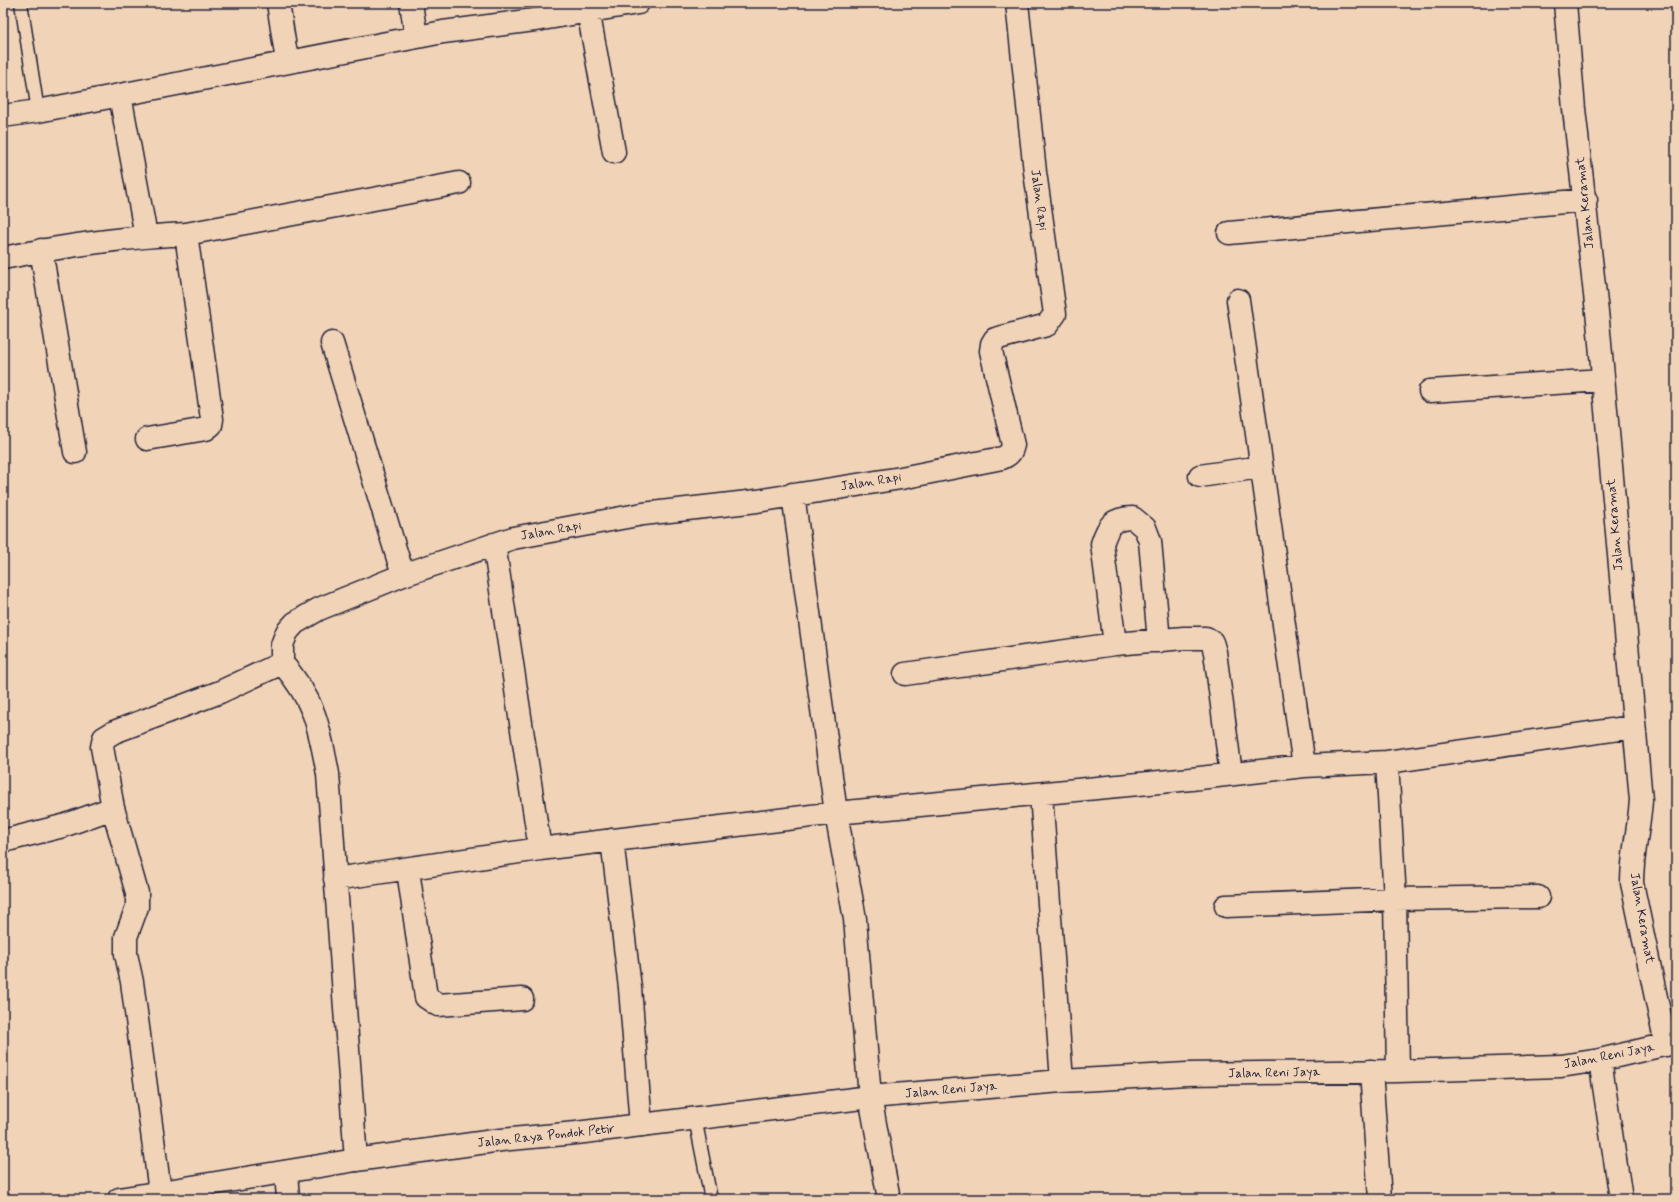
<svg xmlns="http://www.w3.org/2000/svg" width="1679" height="1202" font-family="Mynerve,sans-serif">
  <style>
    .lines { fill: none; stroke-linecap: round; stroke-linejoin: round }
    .service-casing { stroke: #22223b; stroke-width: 15 }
    .minor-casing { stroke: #22223b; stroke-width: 25 }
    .secondary-casing { stroke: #22223b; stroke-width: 25 }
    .service { stroke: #f1d3b7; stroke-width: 12 }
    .minor { stroke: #f1d3b7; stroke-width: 22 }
    .secondary { stroke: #f1d3b7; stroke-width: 22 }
    .labels { text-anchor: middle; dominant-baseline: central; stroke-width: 3.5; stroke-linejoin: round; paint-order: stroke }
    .street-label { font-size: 13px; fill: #22223b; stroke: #f1d3b7 }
  </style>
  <rect width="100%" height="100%" fill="#f1d3b7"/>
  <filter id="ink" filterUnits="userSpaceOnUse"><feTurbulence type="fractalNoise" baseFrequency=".025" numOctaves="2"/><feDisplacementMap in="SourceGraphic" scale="8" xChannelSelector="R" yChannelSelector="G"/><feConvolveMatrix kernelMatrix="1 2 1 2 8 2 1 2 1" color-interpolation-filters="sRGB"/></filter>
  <g filter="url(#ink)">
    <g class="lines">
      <defs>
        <path id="service" d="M 21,3 L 38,111
          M 695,1118 L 711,1199"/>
        <path id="minor" d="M 278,3 L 287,61
          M 411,3 L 416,37
          M 1565,3 L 1574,109 L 1598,321 L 1641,800 C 1639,829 1632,854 1632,883 L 1666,1045
          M 588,10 L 614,152
          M 120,95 L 146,236
          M 3,116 L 38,111 L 443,32 L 542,19 L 638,3
          M 1229,233 L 1586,200
          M 41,250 L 75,452
          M 3,258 C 63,246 124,237 186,234 L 459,183
          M 1238,300 C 1259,456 1283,611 1304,766
          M 332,343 L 403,575
          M 1430,391 L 1603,380
          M 147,439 L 206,429 L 211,425 L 212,419 L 186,234
          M 1200,476 L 1260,467
          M 793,494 L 836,813 L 855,919 L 870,1097 L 1062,1081 L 1187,1074 L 1398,1071 L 1561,1066 L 1600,1060 L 1676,1042
          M 494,544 L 540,849
          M 1115,644 L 1102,544 C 1108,525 1113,518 1133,518 L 1145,528 L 1150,541 L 1159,641
          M 282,663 L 282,645 L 287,632 L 295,623 L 319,609 L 403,575 L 513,538 L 643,514 L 757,501 L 901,478 L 1002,458 C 1009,455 1011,453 1013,445 L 991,351 L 992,344 L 995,339 L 1047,325 L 1055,314 L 1035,172 L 1017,3
          M 905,674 L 1115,644 L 1184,638 L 1206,638 L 1212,642 L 1215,652 L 1231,774
          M 1387,762 L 1395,899 L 1398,1071
          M 1041,794 L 1062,1081
          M 612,840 L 630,988 L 641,1125
          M 3,841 L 63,826 L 113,808
          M 408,870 L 426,997 L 438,1005 L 522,999
          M 335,879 L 540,849 L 836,813 L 1191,779 L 1304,766 L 1387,762 L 1633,727
          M 1226,906 L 1395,899 L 1538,897
          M 1600,1060 L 1621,1199
          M 1371,1071 L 1380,1199
          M 286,1172 L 288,1199
          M 160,1192 L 132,982 L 126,954 L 126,937 L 137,907 L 137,893 L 113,808 L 102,747 L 104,738 L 114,732 L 220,692 L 282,663 C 315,701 319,726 328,774 L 356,1160"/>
        <path id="secondary" d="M 119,1199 L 356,1160 L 501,1140 L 576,1133 L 870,1097 L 889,1199"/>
      </defs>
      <use href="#service" class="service-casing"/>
      <use href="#minor" class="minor-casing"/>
      <use href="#secondary" class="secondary-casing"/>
      <use href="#service" class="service"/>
      <use href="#minor" class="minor"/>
      <use href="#secondary" class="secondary"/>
    </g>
  </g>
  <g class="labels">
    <g class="street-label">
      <text transform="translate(1039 200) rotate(82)">Jalan Rapi</text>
      <text transform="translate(1585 203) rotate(-96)">Jalan Keramat</text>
      <text transform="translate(871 482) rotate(-9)">Jalan Rapi</text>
      <text transform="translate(1615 525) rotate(-95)">Jalan Keramat</text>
      <text transform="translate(551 531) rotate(-10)">Jalan Rapi</text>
      <text transform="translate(1642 918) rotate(80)">Jalan Keramat</text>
      <text transform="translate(1609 1056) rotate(-11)">Jalan Reni Jaya</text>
      <text transform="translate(1274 1073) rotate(-1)">Jalan Reni Jaya</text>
      <text transform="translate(951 1090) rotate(-5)">Jalan Reni Jaya</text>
      <text transform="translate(546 1136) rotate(-6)">Jalan Raya Pondok Petir</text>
    </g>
  </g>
  <rect width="1679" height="1202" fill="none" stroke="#f1d3b7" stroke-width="16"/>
  <rect x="8" y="8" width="1663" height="1186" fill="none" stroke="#22223b" stroke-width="1.5" filter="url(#ink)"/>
</svg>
